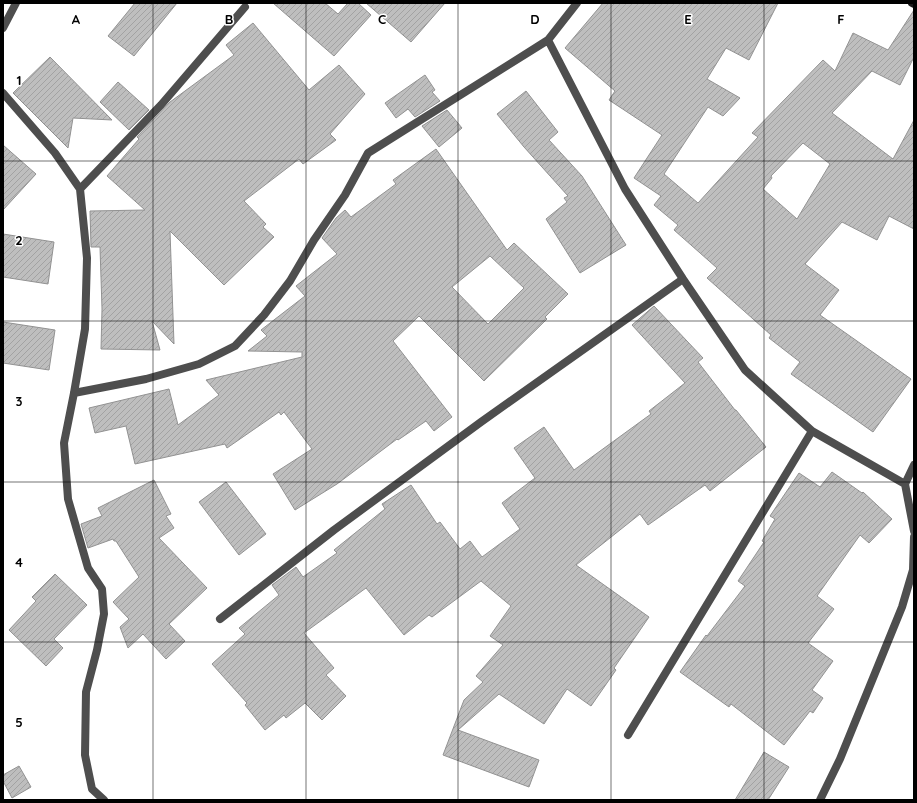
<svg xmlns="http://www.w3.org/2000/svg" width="917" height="803" font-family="Quicksand,sans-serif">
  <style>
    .building { fill: url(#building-hatch); stroke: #929292; fill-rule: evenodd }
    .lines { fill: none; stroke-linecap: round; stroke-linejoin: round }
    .minor { stroke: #4e4e4e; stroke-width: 8 }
    .secondary { stroke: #1b1b1b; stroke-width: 8 }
    .grid { fill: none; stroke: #000; stroke-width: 1; stroke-opacity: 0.55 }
    .grid-label { font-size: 13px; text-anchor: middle; font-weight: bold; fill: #000; stroke: #fff; stroke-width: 3; stroke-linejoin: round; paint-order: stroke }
  </style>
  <defs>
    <pattern id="building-hatch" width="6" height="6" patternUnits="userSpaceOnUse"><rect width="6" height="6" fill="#bebebe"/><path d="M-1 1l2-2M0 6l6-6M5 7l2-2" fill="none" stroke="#a2a2a2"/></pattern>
  </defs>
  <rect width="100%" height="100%" fill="#fff"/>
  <path class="building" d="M 135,3 L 177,3 L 134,56 L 108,36 Z
    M 273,3 L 325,3 L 338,14 L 348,3 L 358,3 L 371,15 L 334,56 Z
    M 366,3 L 445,3 L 411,42 Z
    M 603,3 L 778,3 L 749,60 L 726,48 L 707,79 L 740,98 L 723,116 L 708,107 L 664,174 L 698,203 L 758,137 L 752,133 L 823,60 L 835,71 L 853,33 L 888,50 L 914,10 L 914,57 L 900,85 L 872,71 L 832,113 L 893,159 L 914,120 L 914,229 L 889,216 L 877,240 L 842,222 L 805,264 L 839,290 L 820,315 L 911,379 L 873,432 L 791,374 L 800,362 L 769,338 L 771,335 L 707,278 L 717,268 L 674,230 L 678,225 L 654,205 L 661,196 L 634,178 L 662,135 L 609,100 L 615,91 L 565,48 ZM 803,143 L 830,164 L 797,219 L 763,189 L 772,178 L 771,176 Z
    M 253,23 L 309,90 L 339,65 L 365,94 L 330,134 L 336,140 L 303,164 L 299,159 L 244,201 L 266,224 L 263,227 L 274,237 L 224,285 L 170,231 L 174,344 L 152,321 L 160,350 L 101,349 L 102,309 L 100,247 L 91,247 L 90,211 L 145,210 L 107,176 L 139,139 L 137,137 L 170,102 L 234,55 L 226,45 Z
    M 50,57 L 112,120 L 73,118 L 68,148 L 13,93 Z
    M 425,75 L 435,90 L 432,92 L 440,101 L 415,117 L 408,109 L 396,118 L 385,103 Z
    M 118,82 L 149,110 L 129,130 L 100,102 Z
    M 526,91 L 558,132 L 549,140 L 582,176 L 626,245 L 580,273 L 546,219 L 567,202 L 564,198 L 568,196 L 524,147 L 497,114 Z
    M 447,110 L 462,128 L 439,147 L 422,126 Z
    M 3,145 L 36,174 L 3,210 Z
    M 436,149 L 507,250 L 514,243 L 568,294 L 545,317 L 547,319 L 484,381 L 419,316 L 393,341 L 452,417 L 434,431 L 426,421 L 398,440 L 397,439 L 337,484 L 295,510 L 273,474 L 312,449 L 284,412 L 281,415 L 279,412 L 227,448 L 225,444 L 135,464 L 126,426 L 95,433 L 89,408 L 169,389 L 178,425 L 219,395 L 206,380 L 302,357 L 302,352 L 248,351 L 267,336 L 261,330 L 305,296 L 296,286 L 337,254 L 322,238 L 336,218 L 345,210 L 351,217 L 396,184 L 393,180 ZM 490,256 L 524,288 L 488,324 L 452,287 Z
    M 3,234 L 54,242 L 48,284 L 3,277 Z
    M 654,306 L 703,358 L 698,362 L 735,410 L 736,410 L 766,447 L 710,491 L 705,485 L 648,525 L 640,514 L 576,565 L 649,617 L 614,668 L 616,670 L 591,706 L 567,689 L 544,724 L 499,694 L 458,730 L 539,760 L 529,787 L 443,755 L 464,700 L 483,682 L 476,676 L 503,645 L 490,636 L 511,606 L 481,581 L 432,617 L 429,615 L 404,635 L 366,588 L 304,633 L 334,668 L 326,675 L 346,696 L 322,720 L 305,703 L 286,718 L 284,715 L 265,730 L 245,705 L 247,703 L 212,664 L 245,634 L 239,628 L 279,595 L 272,585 L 296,567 L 303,577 L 337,553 L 334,550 L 385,509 L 382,504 L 411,485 L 437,524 L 440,522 L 460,549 L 470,541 L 482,557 L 520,529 L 502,503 L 535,478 L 514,448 L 544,427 L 574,470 L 651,414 L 649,411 L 685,383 L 632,325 Z
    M 3,322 L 55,330 L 49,370 L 3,363 Z
    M 832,472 L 862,493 L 863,492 L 892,519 L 869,543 L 860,535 L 817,596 L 834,609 L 808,643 L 833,661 L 812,690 L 823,698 L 813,713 L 810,711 L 784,745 L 731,704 L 729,707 L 680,672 L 706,635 L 707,636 L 745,586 L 738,581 L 764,542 L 762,541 L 775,519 L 770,516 L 799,473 L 820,487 Z
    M 154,480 L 171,514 L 166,516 L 174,528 L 159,538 L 207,588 L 169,624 L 185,641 L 166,659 L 143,634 L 128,648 L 120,627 L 129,619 L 113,602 L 139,577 L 116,541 L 114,541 L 113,539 L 88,548 L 81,524 L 102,516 L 98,508 Z
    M 226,482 L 266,534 L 239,555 L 199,502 Z
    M 55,574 L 87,605 L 54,639 L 63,648 L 46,666 L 9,630 L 36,601 L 32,597 Z
    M 764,752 L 789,767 L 768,800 L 735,800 Z
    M 19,766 L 31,787 L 12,798 L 3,781 L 3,775 Z"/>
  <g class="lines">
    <path class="minor" d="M 3,28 L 16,3
      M 548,40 L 625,189 L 683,279 L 745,370 L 812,431 L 905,484
      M 3,93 L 55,153 L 80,189 L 87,258 L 85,329 L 74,393 L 64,443 L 68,499 L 88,568 L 102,589 L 104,614 L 97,650 L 86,692 L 85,755 L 92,789 L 104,800
      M 80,189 L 161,105 L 245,7
      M 74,393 L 146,379 L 199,364 L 235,346 L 264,315 L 290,281 L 314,240 L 345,195 L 368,153 L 548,40 L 577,3
      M 914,465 L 905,484 L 914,531
      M 220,619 L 334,530 L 481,422 L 683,279
      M 628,735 L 812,431
      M 820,800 L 840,759 L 902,607 L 913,570 L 914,537"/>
    <path class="secondary" d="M 912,3 L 914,4"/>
  </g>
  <path class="grid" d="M 153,3 L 153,800M 306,3 L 306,800M 458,3 L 458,800M 611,3 L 611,800M 764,3 L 764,800M 3,161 L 914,161M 3,321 L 914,321M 3,482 L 914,482M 3,642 L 914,642"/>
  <g class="grid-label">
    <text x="76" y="24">A</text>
    <text x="229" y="24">B</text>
    <text x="382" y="24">C</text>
    <text x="535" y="24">D</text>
    <text x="688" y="24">E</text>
    <text x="841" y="24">F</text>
    <text x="19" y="85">1</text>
    <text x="19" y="245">2</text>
    <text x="19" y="406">3</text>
    <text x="19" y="567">4</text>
    <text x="19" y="727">5</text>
  </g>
  <rect width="917" height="803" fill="none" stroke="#000000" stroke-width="8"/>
</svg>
